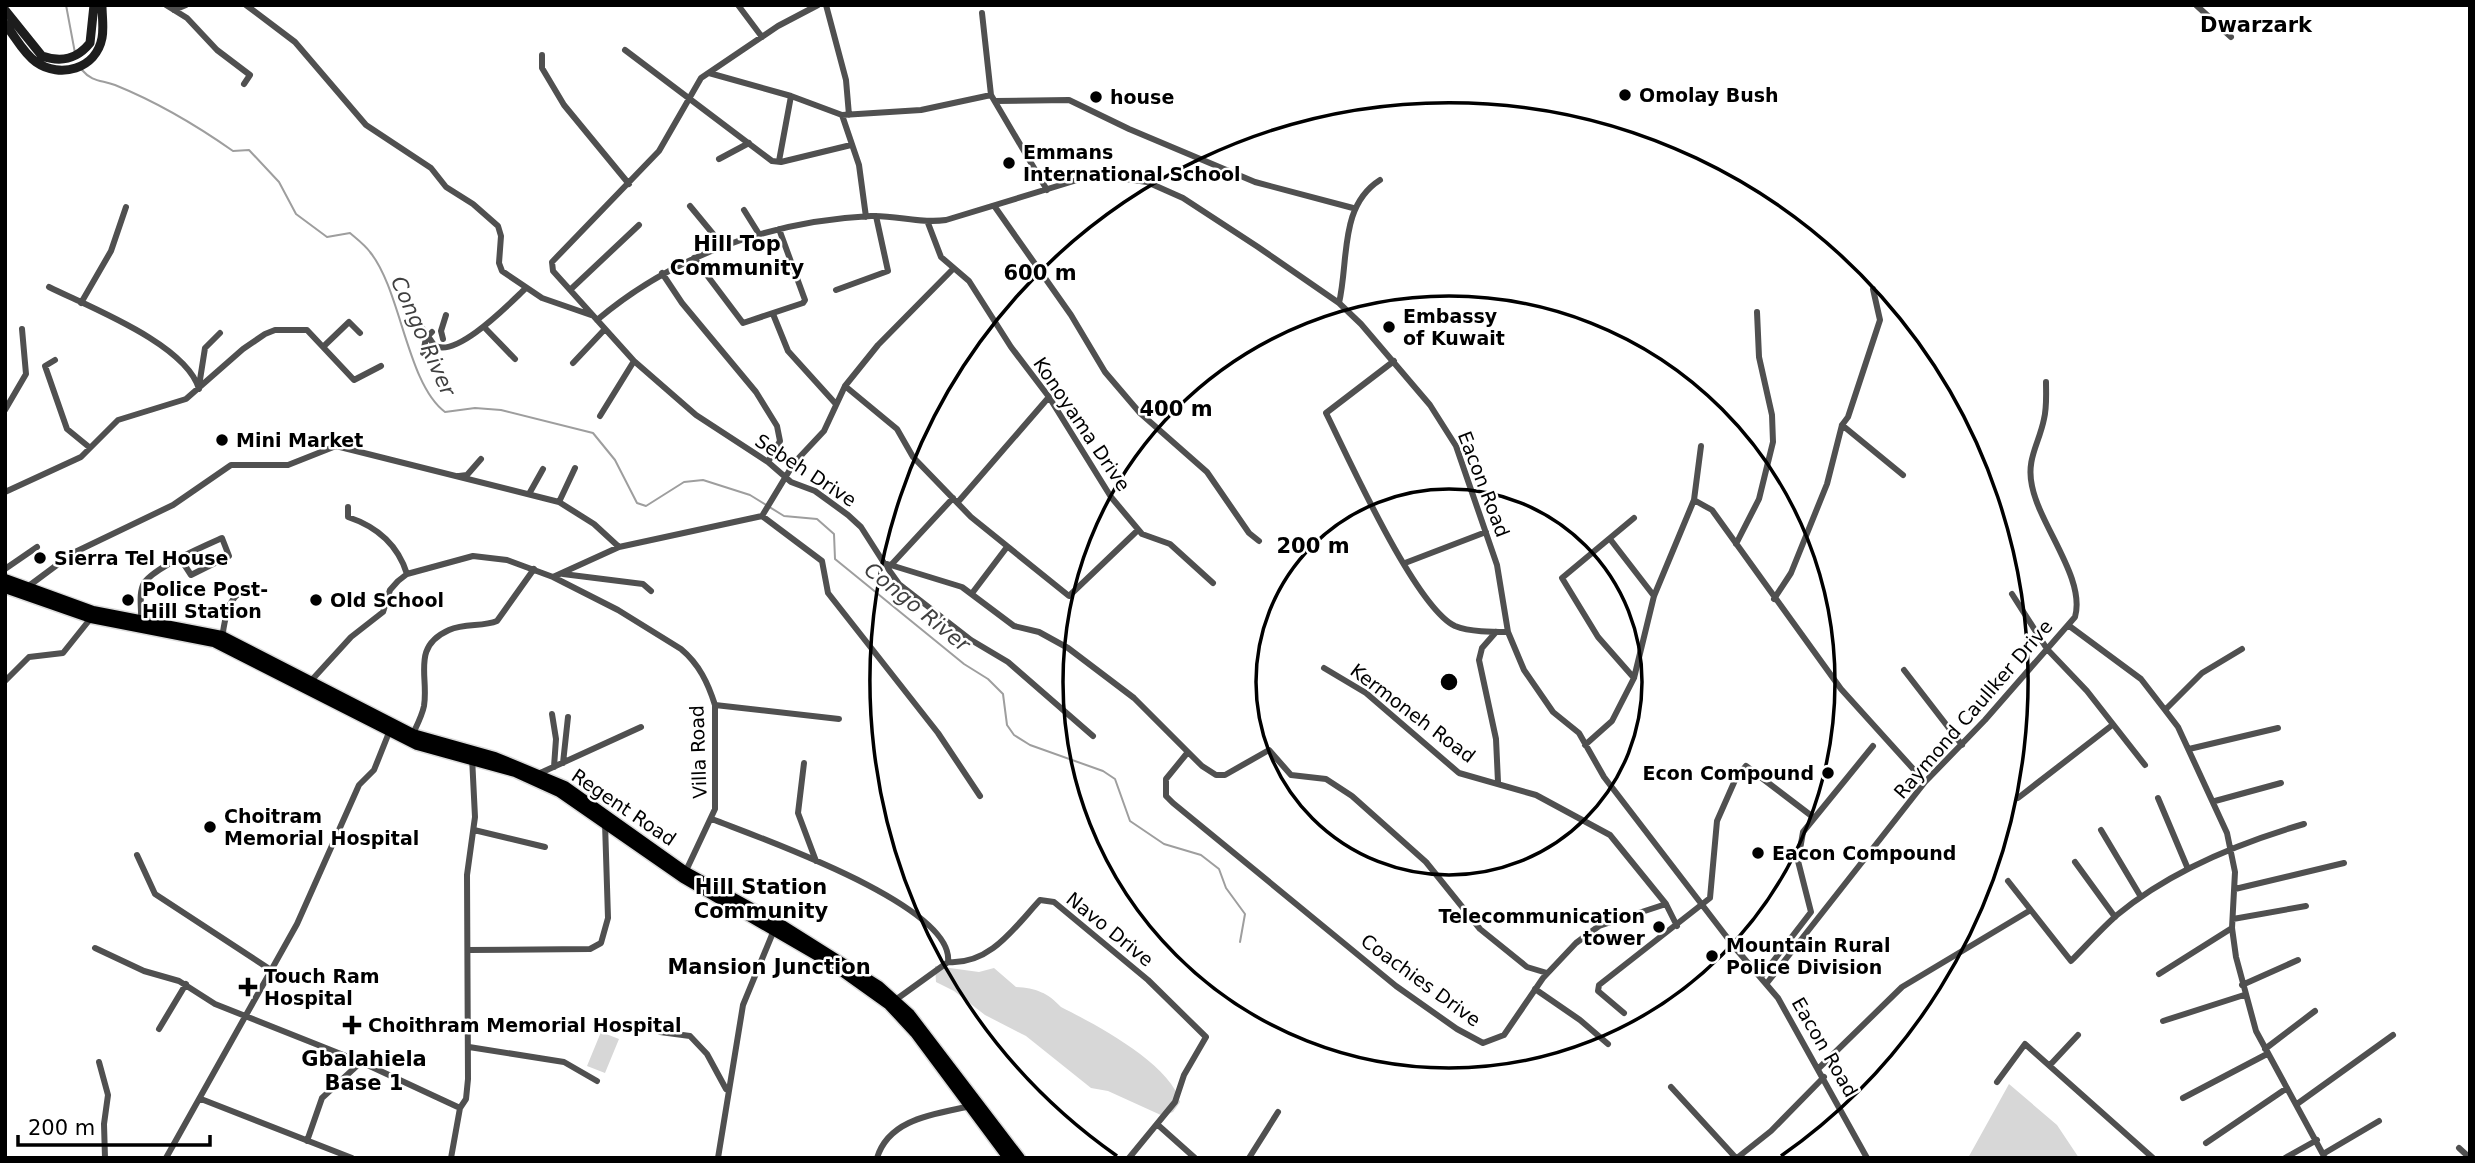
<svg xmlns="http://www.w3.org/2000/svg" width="2475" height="1163" font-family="'DejaVu Sans',sans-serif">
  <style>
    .green { fill: #d7d7d7 }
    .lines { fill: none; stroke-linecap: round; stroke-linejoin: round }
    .stream { stroke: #9e9e9e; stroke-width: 2 }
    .primary-casing { stroke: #dbdbdb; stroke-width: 13 }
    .minor { stroke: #505050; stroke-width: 6 }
    .secondary { stroke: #1d1d1d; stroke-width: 9 }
    .primary { stroke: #000; stroke-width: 10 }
    .ring { fill: none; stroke: #000; stroke-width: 3.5 }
    .poi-dot { fill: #000; stroke: #fff; stroke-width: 2.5 }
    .labels { text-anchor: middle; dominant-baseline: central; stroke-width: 5; stroke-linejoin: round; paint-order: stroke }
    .poi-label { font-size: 19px; font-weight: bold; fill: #000; stroke: #fff; text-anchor: start }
    .street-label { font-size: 19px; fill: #000; stroke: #fff }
    .neighbourhood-label { font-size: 21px; font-weight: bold; fill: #000; stroke: #fff }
    .water-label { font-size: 21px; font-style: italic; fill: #3f3f3f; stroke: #fff }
    .centre { fill: #000; stroke: #fff; stroke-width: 3.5 }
    .ring-label { font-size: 21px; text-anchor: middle; font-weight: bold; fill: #000; stroke: #fff; stroke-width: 5; stroke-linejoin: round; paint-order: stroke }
  </style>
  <rect width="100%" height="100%" fill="#fff"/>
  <path class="green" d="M 935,966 L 979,972 L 994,968 L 1016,987 C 1036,988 1048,993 1061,1007 C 1095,1024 1171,1064 1180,1102 L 1173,1112 L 1163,1116 L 1108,1091 L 1091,1088 L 1026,1036 L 985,1015 L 954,991 L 936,982 Z
    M 601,1032 L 619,1039 L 605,1073 L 587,1066 Z
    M 2009,1084 L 2057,1125 L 2079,1158 L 1968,1158 Z"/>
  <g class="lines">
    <path class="stream" d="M 66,5 L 75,53
      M 82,70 C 92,82 102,80 115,85 C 157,102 196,125 233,151 L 249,150 L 279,182 L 296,214 L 327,237 L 350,233 C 357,239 365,245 370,252 C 401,290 407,384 445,412 L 475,408 L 501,410 L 593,433 L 615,460 L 637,503 L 646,506 L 684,482 L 703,480 L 750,495 L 784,516 L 817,519 L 834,534 L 835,559 L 964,664 L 988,679 L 1003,694 L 1007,725 L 1014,735 L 1030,745 L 1103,771 L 1115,779 L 1130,821 L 1164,844 L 1201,855 L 1219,869 L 1226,888 L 1245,914 L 1240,942"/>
    <defs>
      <path id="primary" d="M 5,579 L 93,611 L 222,636 L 413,734 L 495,757 L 565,786 L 686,872 L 779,923 L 879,986 L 910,1014 L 1020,1158
        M 5,588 L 91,618 L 214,642 L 417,745 L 515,772 L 559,792 L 683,878 L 833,965 L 889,1005 L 915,1033 L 1008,1158"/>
    </defs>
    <use href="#primary" class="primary-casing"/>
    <path class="minor" d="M 166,5 L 187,18 L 217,50 L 250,75 L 244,84
      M 246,5 L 295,42 L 366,125 L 431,168 L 446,187 L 473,204 L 498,226 L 501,236 L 499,263 L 502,271 L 542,298 L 591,315
      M 738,5 L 762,37
      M 818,5 L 778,26 L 701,78 L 659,151 L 552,262 L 553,271 L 634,361 L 696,415 L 768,462 L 791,482 L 815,491 L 848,515 L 861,527 L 884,563 L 962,587 L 1014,626 L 1039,632 L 1068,648 L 1134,698 L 1202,766 L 1216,775 L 1225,775 L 1269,750 L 1291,775 L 1326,779 L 1352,796 L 1426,862 L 1480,929 L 1527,967 L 1547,973
      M 826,5 L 846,80 L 849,115
      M 2196,5 L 2231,37
      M 174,10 L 186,5
      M 982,13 L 991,95 L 1047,190
      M 625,50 L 772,161 L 781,162 L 851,145
      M 542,55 L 542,68 L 564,105 L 629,184
      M 709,73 L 791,96 L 842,115 L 859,165 L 866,217
      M 995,101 L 1069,100 L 1129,129 L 1255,182 L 1353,208
      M 842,115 L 921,110 L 991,95
      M 719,159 L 749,143
      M 779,161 L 791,96
      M 690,206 L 723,246
      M 995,207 L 1071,315 L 1105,372 L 1140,413 L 1207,472 L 1249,533 L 1259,541
      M 744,210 L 759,234
      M 928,223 L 941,257 L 969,281 L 1011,347 L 1049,397 L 1111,497 L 1142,534 L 1170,544 L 1213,583
      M 694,258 L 743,323 L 803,303 L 805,300 L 779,229
      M 662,273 L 682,303 L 756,392 L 777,426 L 780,441 L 768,462
      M 49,287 C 89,307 186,344 199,389
      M 570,290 L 639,225
      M 836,290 L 888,271 L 876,216
      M 81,303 L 111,251 L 126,207
      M 1339,303 C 1349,260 1339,206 1380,180
      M 773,314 L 788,351 L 835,403
      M 597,320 C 674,255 771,221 871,216 C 897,215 920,224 946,220 L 1087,177 L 1106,176 L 1147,182 L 1183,198 L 1258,247 L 1339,303 L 1361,324 L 1430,405 L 1456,446 L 1497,565 L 1508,632 L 1524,670 L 1553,712 L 1579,733 L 1604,777 L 1736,949 L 1778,998 L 1867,1158
      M 485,328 L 515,359
      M 423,329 L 434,345 C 455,360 510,303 525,289
      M 443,339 L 441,331 L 446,315
      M 324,346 L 349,322 L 360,333
      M 423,353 L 426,338 L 432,332
      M 55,360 L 45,366 L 67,429 L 89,447
      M 1394,361 L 1326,413 C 1348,457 1415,607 1455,626 C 1470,632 1492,632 1508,632
      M 573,363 L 605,329
      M 199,386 L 205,348 L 220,333
      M 845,386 L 897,429 L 913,457 L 971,517 L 1069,596 L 1138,530
      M 5,410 L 26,374 L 22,329
      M 600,416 L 634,361
      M 1842,425 L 1903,475
      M 459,476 L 467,475 L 481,459
      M 5,492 L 81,457 L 118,420 L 186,399 L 243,349 L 265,334 L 275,330 L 307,330 L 354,380 L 381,366
      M 529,494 L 543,469
      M 1694,500 L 1712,510 L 1841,689 L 1925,782
      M 559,502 L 575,468
      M 958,502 L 1049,397
      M 348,507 L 348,517 C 378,527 398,545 407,574
      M 762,516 L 822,561 L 828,593 L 938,733 L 980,796
      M 1634,518 L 1562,578 L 1598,637 L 1634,678
      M 1610,539 L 1654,596
      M 1736,544 L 1759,499 L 1773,442 L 1772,415 L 1759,357 L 1757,312
      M 884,563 L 899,584 L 971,640 L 1008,662 L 1093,736
      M 1405,563 L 1486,532
      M 891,565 L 953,498
      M 5,569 L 37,547
      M 563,574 L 643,584 L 651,591
      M 553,577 L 619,547 L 762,516 L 794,463 L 824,431 L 845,386 L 878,345 L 953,269
      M 26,588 L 73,553 L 173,505 L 231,465 L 288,465 L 336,446 L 559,502 L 594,524 L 619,547
      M 973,592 L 1007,547
      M 2012,594 L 2047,649 L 2087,691 L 2145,765
      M 1774,599 L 1791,573 L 1827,484 L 1842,425 L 1848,417 L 1880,320 L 1873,289
      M 141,622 C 142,611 138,593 144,583 C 155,567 204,546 222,538 L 229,556 L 191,575 L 180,558
      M 2068,625 L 2141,679 L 2165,710
      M 1496,632 L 1482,648 L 1479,660 L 1496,739 L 1498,782
      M 222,639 C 225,616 229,584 260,590
      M 2242,649 L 2202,673 L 2165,710 L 2178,727 L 2227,833 L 2235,872 L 2232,928 L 2236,957 L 2256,1031 L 2325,1158
      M 1324,668 L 1366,693 L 1459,773 L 1536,795 L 1610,835 L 1666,904 L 1677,926
      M 1904,670 L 1962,745
      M 5,681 L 29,657 L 63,653 L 91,618
      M 309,683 L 351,637 L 383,612 L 390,590 L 398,581 L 407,574 L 473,556 L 507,560 L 553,577 L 618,610 L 681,649 C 699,664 708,683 715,705 L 715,809 L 684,875
      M 715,705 L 839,719
      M 552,714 L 556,739 L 554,767
      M 412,736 C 416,727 422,716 424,706 C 429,676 411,647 449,630 C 465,623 483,627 497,621 L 534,569
      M 1585,745 L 1612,721 L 1634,678 L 1654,596 L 1694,500 L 1701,446
      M 2189,749 L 2278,728
      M 1188,752 L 1166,779 L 1166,796 L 1173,803 L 1396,986 L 1457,1029 L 1483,1043 L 1504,1035 L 1543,978 L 1576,943 L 1599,926 L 1666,904
      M 563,763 L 568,717
      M 804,763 L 798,813 L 816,861
      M 538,774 L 641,727
      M 2018,798 L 2111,726
      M 2158,798 L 2188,869
      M 2215,801 L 2281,783
      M 712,819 C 757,837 955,905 948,962
      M 474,830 L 545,847
      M 2101,830 L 2141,897
      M 137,855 L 155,894 L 271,970
      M 2075,862 L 2115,917
      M 2008,881 L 2071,961 C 2086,946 2101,929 2117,915 C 2170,871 2239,843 2304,824
      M 2235,889 L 2344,863
      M 2233,919 L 2306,906
      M 95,948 L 144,971 L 179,981 L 215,1004 L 361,1062 L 460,1108
      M 468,950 L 590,949 L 601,943 L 608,918 L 605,823
      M 2159,974 L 2232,928
      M 1761,977 L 1811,912 L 1798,861 L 1803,832 L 1873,746
      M 1767,983 L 1925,782 L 1985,720 L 2075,617 C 2086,579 2040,526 2032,486 C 2026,459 2039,444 2044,419 C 2047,407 2046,394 2046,382
      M 2242,985 L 2298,960
      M 1535,989 L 1580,1020 L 1608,1044
      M 894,1001 L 948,962 C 990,965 1014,928 1040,900 L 1054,902 L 1148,980 L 1206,1037 L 1184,1075 L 1175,1102 L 1129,1158
      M 1624,1013 L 1598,991 L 1599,985 L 1710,898 L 1717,821 L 1736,778 L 1746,766 L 1813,817
      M 2163,1021 L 2244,995
      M 159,1029 L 186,984
      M 660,1032 L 690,1036 L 707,1054 L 726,1089
      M 469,1047 L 564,1062 L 597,1081
      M 2265,1049 L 2315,1011
      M 99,1062 L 108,1095 L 104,1124 L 105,1158
      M 2050,1065 L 2078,1035
      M 1819,1068 L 1902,987 L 2029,911
      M 1997,1082 L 2025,1044 L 2153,1158
      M 1671,1087 L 1736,1158
      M 2183,1098 L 2267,1054
      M 201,1099 L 352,1158
      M 2297,1104 L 2393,1035
      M 1158,1125 L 1195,1158
      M 307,1141 L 322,1098 L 361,1062
      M 2206,1143 L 2287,1088
      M 2459,1148 L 2470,1158
      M 2323,1154 L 2379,1121
      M 166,1158 L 297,924 L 359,785 L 374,770 L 390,730
      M 451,1158 L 460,1108 L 466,1099 L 468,1079 L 467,875 L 475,817 L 472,757
      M 718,1158 L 743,1005 L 774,930
      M 877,1158 C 889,1118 936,1114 971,1106
      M 1249,1158 L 1278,1112
      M 1737,1158 L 1771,1131 L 1824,1077
      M 2285,1158 L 2317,1140"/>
    <path class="secondary" d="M 5,10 L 42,56 C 62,63 77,59 90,43 L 94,5
      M 5,24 C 15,36 23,53 36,62 C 60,79 96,69 102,38 C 104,28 102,16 102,5"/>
    <use href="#primary" class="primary"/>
  </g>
  <g class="ring">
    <circle cx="1449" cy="682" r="193"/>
    <circle cx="1449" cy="682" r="386"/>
    <path d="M1117 1156A579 579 0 1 1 1781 1156"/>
  </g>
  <g class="poi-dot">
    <circle cx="1625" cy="95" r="7"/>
    <circle cx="1096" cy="97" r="7"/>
    <circle cx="1009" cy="163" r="7"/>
    <circle cx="1389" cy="327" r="7"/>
    <circle cx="222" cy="440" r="7"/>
    <circle cx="40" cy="558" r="7"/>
    <circle cx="128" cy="600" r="7"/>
    <circle cx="316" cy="600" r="7"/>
    <circle cx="1828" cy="773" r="7"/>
    <circle cx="210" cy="827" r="7"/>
    <circle cx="1758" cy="853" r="7"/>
    <circle cx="1659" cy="927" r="7"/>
    <circle cx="1712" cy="956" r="7"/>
    <path d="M244.5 976.5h7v7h7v7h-7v7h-7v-7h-7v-7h7z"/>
    <path d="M348.5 1014.5h7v7h7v7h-7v7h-7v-7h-7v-7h7z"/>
  </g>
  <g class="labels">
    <g class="poi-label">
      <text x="1639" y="95">Omolay Bush</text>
      <text x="1110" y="97">house</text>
      <text x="1023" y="152">Emmans<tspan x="1023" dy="22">International School</tspan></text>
      <text x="1403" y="316">Embassy<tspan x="1403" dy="22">of Kuwait</tspan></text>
      <text x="236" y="440">Mini Market</text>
      <text x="54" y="558">Sierra Tel House</text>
      <text x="142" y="589">Police Post-<tspan x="142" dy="22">Hill Station</tspan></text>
      <text x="330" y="600">Old School</text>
      <text x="1814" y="773" text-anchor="end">Econ Compound</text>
      <text x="224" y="816">Choitram<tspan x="224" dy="22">Memorial Hospital</tspan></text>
      <text x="1772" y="853">Eacon Compound</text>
      <text x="1645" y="916" text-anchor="end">Telecommunication<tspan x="1645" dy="22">tower</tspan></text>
      <text x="1726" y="945">Mountain Rural<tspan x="1726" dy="22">Police Division</tspan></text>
      <text x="264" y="976">Touch Ram<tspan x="264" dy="22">Hospital</tspan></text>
      <text x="368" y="1025">Choithram Memorial Hospital</text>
    </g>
    <g class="street-label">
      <text transform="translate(1082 424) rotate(56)">Konoyama Drive</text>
      <text transform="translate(806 470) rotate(33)">Sebeh Drive</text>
      <text transform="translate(1484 484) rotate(69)">Eacon Road</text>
      <text transform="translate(1973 709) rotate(-49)">Raymond Caullker Drive</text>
      <text transform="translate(1413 713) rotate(37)">Kermoneh Road</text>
      <text transform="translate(698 752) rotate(-92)">Villa Road</text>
      <text transform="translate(624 807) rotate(34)">Regent Road</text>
      <text transform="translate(1110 929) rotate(39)">Navo Drive</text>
      <text transform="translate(1421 980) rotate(36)">Coachies Drive</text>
      <text transform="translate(1825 1047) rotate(60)">Eacon Road</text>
    </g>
    <g class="neighbourhood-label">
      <text x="2256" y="25">Dwarzark</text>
      <text x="737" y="244">Hill Top<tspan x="737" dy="24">Community</tspan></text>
      <text x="761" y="887">Hill Station<tspan x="761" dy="24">Community</tspan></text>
      <text x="769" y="967">Mansion Junction</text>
      <text x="364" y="1059">Gbalahiela<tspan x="364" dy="24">Base 1</tspan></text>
    </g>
    <g class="water-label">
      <text transform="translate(423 336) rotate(66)">Congo River</text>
      <text transform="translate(917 607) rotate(39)">Congo River</text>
    </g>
  </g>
  <circle cx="1449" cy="682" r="10" class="centre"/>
  <g class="ring-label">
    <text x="1040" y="280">600 m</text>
    <text x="1176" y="416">400 m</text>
    <text x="1313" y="553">200 m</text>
  </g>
  <rect width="2475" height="1163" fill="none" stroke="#000000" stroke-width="14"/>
  <path d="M18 1135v10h192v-10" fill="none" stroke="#000000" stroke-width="3.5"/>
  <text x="28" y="1135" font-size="21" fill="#000000" stroke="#ffffff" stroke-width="5" paint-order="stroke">200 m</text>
</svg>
